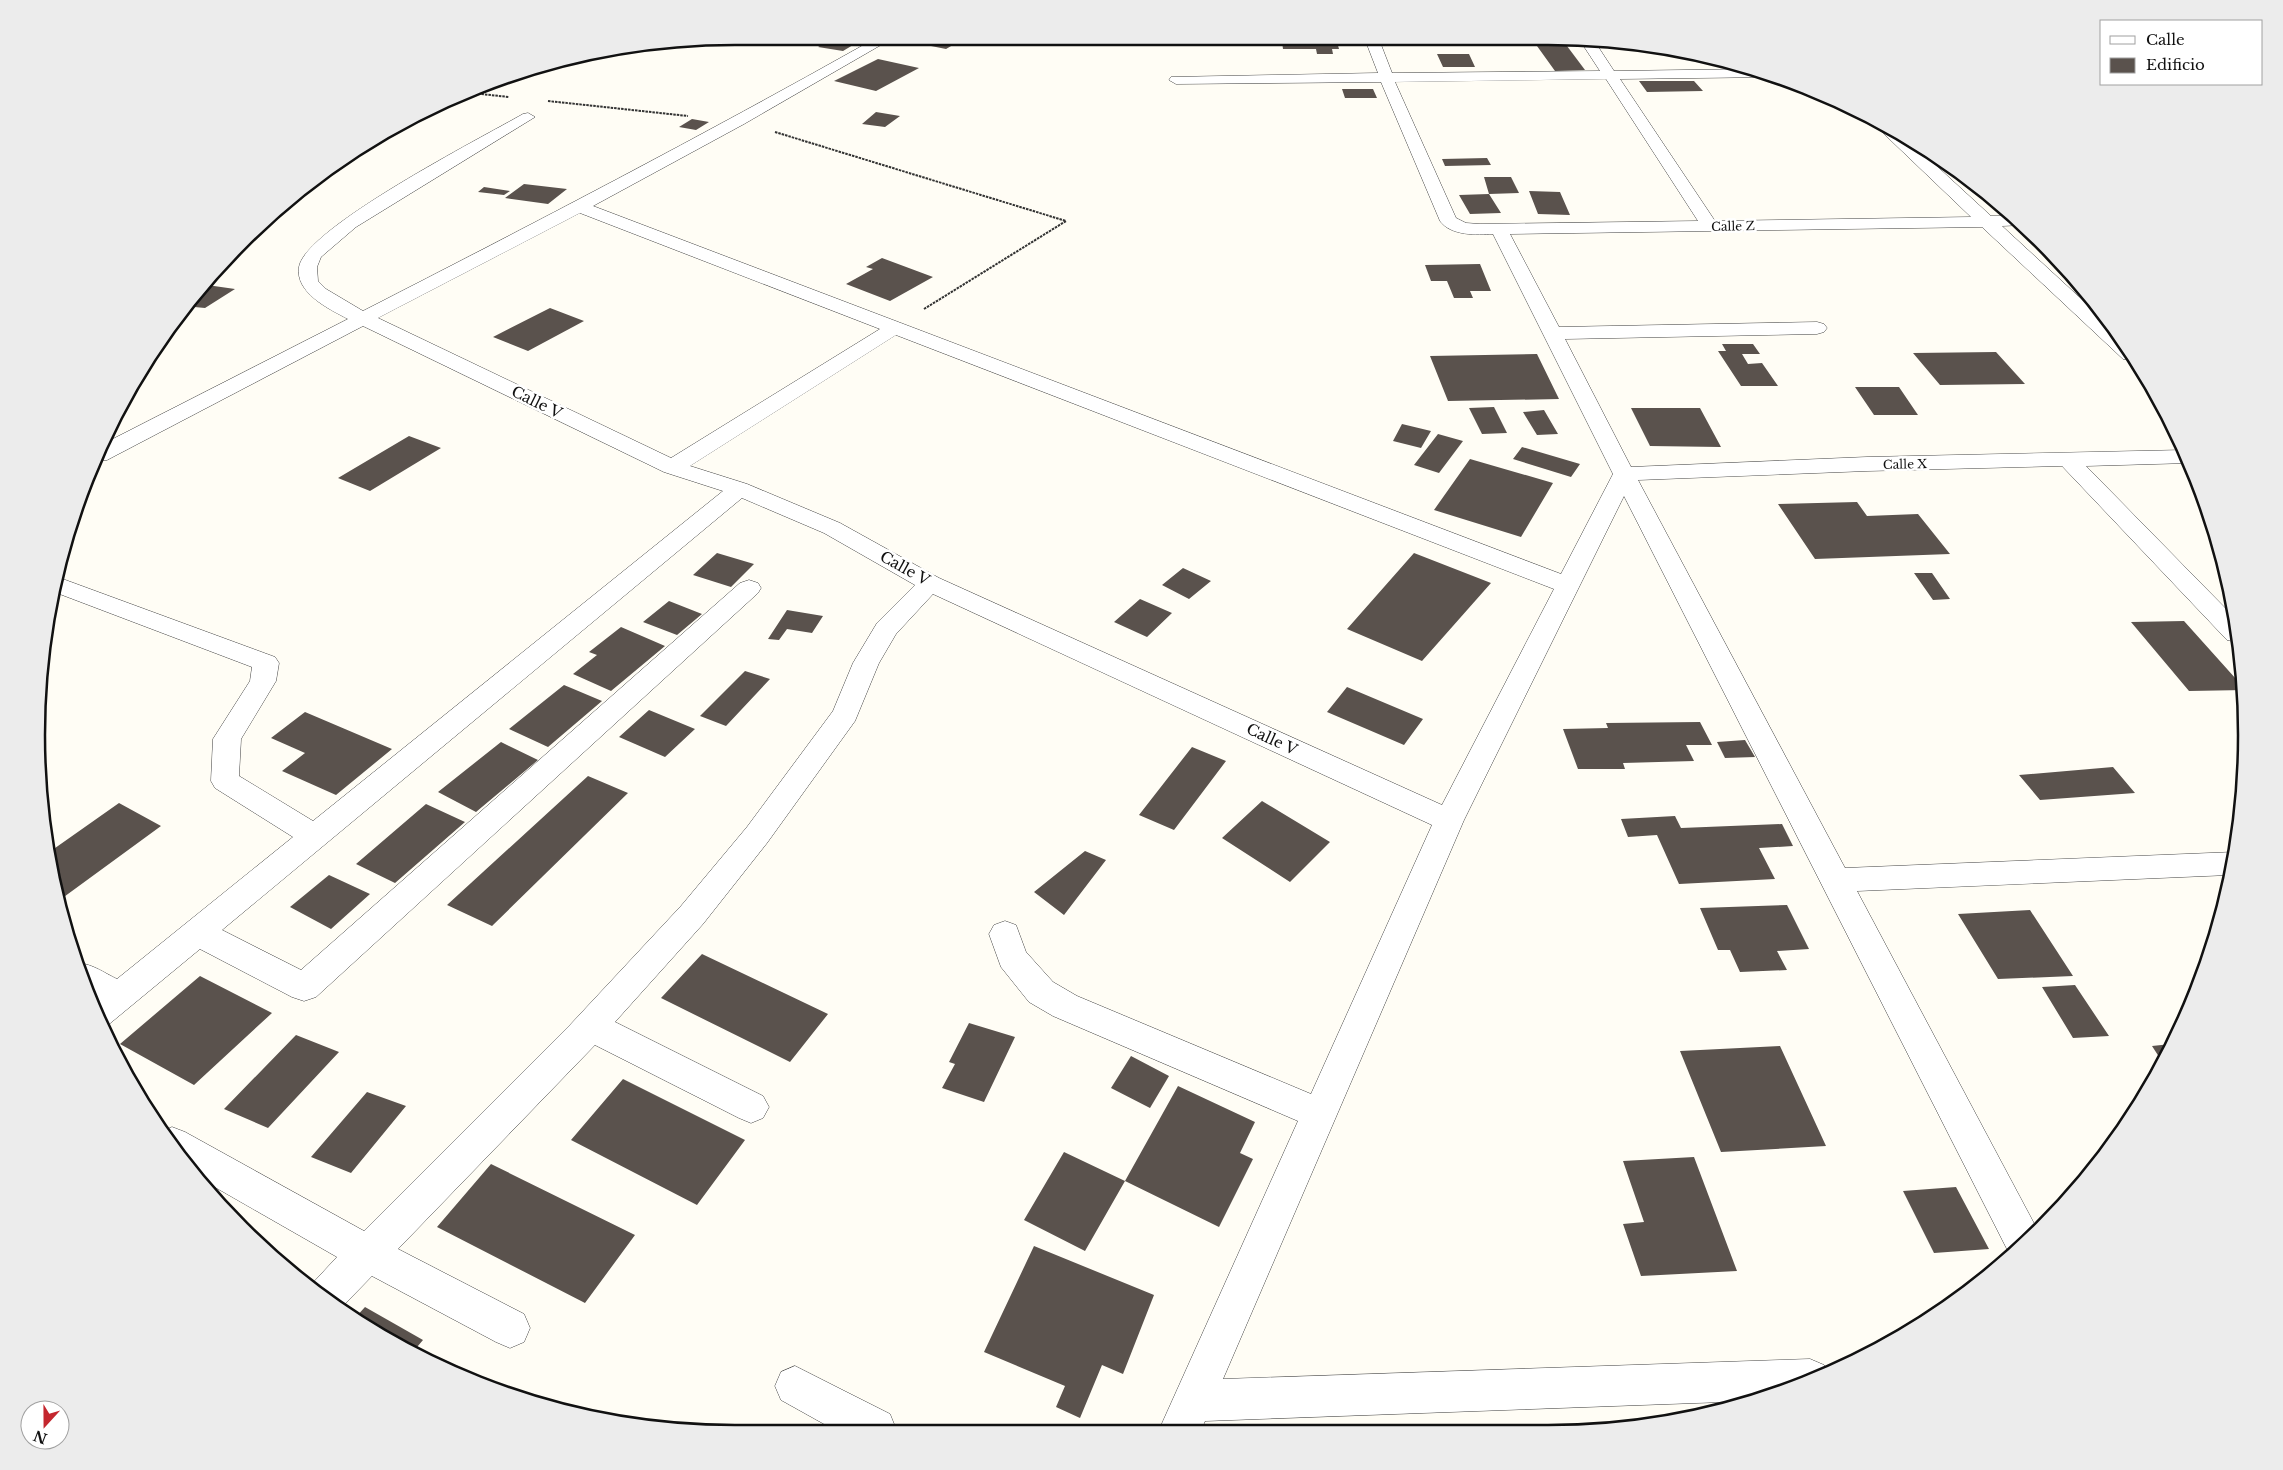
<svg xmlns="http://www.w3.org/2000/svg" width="2283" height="1470" font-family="'Libre Baskerville',serif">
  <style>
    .building { fill: #5a524d }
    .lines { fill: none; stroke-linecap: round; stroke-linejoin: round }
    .minor-casing { stroke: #444; stroke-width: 1 }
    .path { stroke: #333; stroke-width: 2; stroke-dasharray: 2.5 1; stroke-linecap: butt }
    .minor { fill: #fff; fill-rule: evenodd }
    .labels { text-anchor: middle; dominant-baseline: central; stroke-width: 5; stroke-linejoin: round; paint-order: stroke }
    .far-street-label { font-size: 12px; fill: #111; stroke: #fff }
    .street-label { font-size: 15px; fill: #111; stroke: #fff }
    .rim { fill: none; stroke: #111; stroke-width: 2.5 }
  </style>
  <rect width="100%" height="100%" fill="#fffdf5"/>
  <path class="building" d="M 826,42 L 858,42 L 843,51 L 818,47 Z
    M 911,42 L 958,42 L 946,49 Z
    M 1282,42 L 1337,42 L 1339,49 L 1332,49 L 1333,54 L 1317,54 L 1316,49 L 1283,49 Z
    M 1480,42 L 1564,42 L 1585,70 L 1555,71 L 1537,46 L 1482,46 Z
    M 1437,54 L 1469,54 L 1475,67 L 1443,67 Z
    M 878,59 L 919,68 L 876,91 L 834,81 Z
    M 1639,81 L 1694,81 L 1703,91 L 1647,92 Z
    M 1342,89 L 1373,89 L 1377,98 L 1345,98 Z
    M 876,112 L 900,116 L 885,127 L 862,124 Z
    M 692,119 L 709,122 L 696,130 L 679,127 Z
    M 1487,158 L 1491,165 L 1445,166 L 1442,159 Z
    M 1484,177 L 1511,177 L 1519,193 L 1489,194 Z
    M 524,184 L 567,189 L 548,204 L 505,198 Z
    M 484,187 L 510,191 L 504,195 L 478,192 Z
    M 1529,191 L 1560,192 L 1570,215 L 1538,214 Z
    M 1489,194 L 1501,213 L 1470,214 L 1459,195 Z
    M 882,258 L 933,277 L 890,301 L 846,284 L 873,269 L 866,267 Z
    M 1480,264 L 1491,291 L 1470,291 L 1473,298 L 1454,298 L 1447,281 L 1431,281 L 1425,265 Z
    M 207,285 L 235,289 L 205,308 L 184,306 L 195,293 Z
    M 550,308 L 584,321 L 528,351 L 493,337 Z
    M 1722,344 L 1753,344 L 1760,354 L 1742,354 L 1748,364 L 1762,363 L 1778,386 L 1741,386 L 1718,351 L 1726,351 Z
    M 1996,352 L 2025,384 L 1940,385 L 1913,353 Z
    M 1537,354 L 1559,399 L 1448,401 L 1430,356 Z
    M 1855,387 L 1899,387 L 1918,415 L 1874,415 Z
    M 1494,407 L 1507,433 L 1482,434 L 1469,408 Z
    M 1631,408 L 1700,408 L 1721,447 L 1650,446 Z
    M 1544,410 L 1558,434 L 1537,435 L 1523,412 Z
    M 1402,424 L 1431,431 L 1421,448 L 1393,441 Z
    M 1438,434 L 1463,441 L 1439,473 L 1414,465 Z
    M 409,436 L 441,448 L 370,491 L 338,478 Z
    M 1522,447 L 1580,464 L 1571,477 L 1513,459 Z
    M 1470,459 L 1553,483 L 1521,537 L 1434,510 Z
    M 1857,502 L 1867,516 L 1918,514 L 1950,554 L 1815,559 L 1778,504 Z
    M 717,553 L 754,564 L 731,587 L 693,575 Z
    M 1414,553 L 1491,583 L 1422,661 L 1347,629 Z
    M 1183,568 L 1211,581 L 1189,599 L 1162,585 Z
    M 1914,573 L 1932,573 L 1950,599 L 1933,600 Z
    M 1140,599 L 1172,613 L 1147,637 L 1114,622 Z
    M 669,601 L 702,614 L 677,635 L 643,622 Z
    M 787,610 L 823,616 L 812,633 L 787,629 L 779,640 L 768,639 Z
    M 2184,621 L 2245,689 L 2245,690 L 2189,691 L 2131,622 Z
    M 621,627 L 665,646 L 611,691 L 573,674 L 597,655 L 589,652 Z
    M 745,671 L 770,679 L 726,726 L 700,716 Z
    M 564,685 L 602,701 L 548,747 L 509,729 Z
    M 1347,687 L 1423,719 L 1404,745 L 1327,712 Z
    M 649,710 L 695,729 L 665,757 L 619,737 Z
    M 305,712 L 392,749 L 336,795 L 282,771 L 305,753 L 271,738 Z
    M 1700,722 L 1712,745 L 1686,745 L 1694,761 L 1623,763 L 1625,769 L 1578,769 L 1563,729 L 1608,728 L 1606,723 Z
    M 1745,740 L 1755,757 L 1725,758 L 1717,742 Z
    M 501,742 L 538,760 L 476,812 L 438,792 Z
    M 1192,747 L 1226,761 L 1174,830 L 1139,815 Z
    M 2113,767 L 2135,793 L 2040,800 L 2019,775 Z
    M 588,776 L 628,793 L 492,926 L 447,905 Z
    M 1262,801 L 1330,842 L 1290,882 L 1222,838 Z
    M 119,803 L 161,826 L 57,902 L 48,853 Z
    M 426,804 L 465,822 L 395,883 L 356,864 Z
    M 1675,816 L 1681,828 L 1782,824 L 1793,846 L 1759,848 L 1775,879 L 1679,884 L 1657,835 L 1628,837 L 1621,819 Z
    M 1085,851 L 1106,860 L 1064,915 L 1034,892 Z
    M 329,875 L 370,894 L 331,929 L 290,907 Z
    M 1787,905 L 1809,949 L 1777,951 L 1787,970 L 1740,972 L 1730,950 L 1718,950 L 1700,908 Z
    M 2030,910 L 2073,976 L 1998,979 L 1958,914 Z
    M 702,954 L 828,1014 L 790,1062 L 661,998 Z
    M 200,976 L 272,1013 L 194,1085 L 120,1044 Z
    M 2075,985 L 2109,1036 L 2073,1038 L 2042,987 Z
    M 969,1023 L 1015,1037 L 984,1102 L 942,1088 L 955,1064 L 949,1062 Z
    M 296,1035 L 339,1052 L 268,1128 L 224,1109 Z
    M 2171,1044 L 2163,1063 L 2152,1046 Z
    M 1780,1046 L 1826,1146 L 1721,1152 L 1680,1051 Z
    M 1131,1056 L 1169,1076 L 1150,1108 L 1111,1088 Z
    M 623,1079 L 745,1140 L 697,1205 L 571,1140 Z
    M 1178,1086 L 1255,1122 L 1240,1153 L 1253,1159 L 1219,1227 L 1125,1181 Z
    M 367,1092 L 406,1106 L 351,1173 L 311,1157 Z
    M 1064,1152 L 1125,1181 L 1085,1251 L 1024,1220 Z
    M 1694,1157 L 1737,1271 L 1641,1276 L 1623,1224 L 1644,1222 L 1623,1161 Z
    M 491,1164 L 635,1235 L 585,1303 L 437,1227 Z
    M 1956,1187 L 1989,1249 L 1934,1253 L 1903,1191 Z
    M 1034,1246 L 1154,1295 L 1123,1374 L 1102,1365 L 1080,1418 L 1056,1407 L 1065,1386 L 984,1352 Z
    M 365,1307 L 423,1340 L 412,1353 L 385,1340 L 355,1318 Z"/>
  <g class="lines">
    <defs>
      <path id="minor" d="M 869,42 L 886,42 L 744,124 L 593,206 L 1561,574 L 1613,474 L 1493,234 C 1477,235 1451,236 1440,221 L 1381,82 L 1176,84 L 1169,80 L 1171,77 L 1378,73 L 1366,42 L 1380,42 L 1392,73 L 1600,71 L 1581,42 L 1595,42 L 1614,71 L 1754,69 L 1777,75 L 1772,77 L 1620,79 L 1715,221 L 1971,217 L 1881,131 L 1878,128 L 1881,125 L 1917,148 L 1991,216 L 2015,216 L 2023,225 L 2002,226 L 2116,331 L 2134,360 L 2123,359 L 1982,227 L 1510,234 L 1559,327 L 1817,322 L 1824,324 L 1827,328 L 1824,332 L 1817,334 L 1565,339 L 1631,467 L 1867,457 L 2184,450 L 2189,463 L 2086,466 L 2233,616 L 2237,642 L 2227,640 L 2062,466 L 1867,471 L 1638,480 L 1845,868 L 2235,852 L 2229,875 L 1857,891 L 2037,1229 L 2010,1255 L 1624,496 L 1464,820 L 1223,1379 L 1810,1359 L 1824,1365 L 1828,1373 L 1751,1401 L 1205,1421 L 1201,1430 L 1159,1430 L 1298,1121 L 1053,1016 L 1029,1002 L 1001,967 L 989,934 L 994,925 L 1005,921 L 1016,925 L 1026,952 L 1053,982 L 1077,996 L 1311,1094 L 1432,825 L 933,594 L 896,634 L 879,663 L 855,721 L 767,843 L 703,924 L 615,1022 L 763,1096 L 769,1107 L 763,1118 L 751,1123 L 739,1118 L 595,1045 L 398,1249 L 524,1314 L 530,1328 L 524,1342 L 510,1348 L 496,1342 L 372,1276 L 341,1308 L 310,1286 L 337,1257 L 206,1182 L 161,1132 L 172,1127 L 185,1132 L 364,1231 L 570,1025 L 681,906 L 747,827 L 833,711 L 853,663 L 877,623 L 915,585 L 824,533 L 742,498 L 222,930 L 301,970 L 740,583 L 749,580 L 758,583 L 761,588 L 758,593 L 316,997 L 304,1001 L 292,997 L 200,949 L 108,1025 L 102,1027 L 90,1003 L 93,998 L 87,995 L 76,964 C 88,961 106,974 117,979 L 293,837 L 215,788 L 211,781 L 213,739 L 250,681 L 252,667 L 57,593 L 60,578 L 275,657 L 279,663 L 276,681 L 241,739 L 239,776 L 313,821 L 723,491 L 664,472 L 363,326 L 107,460 L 96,461 L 103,444 L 348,319 C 329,309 295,293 299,267 C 305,228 483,137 523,114 L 528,113 L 535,117 L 356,227 L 321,257 L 317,267 L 318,281 L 326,289 L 363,311 C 533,224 702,136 869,42 ZM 1606,79 L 1698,221 L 1480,224 L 1466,223 L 1456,218 L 1395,82 ZM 580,213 L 880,329 L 671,458 L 378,318 ZM 896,335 L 1554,589 L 1442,805 L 939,578 L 840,523 L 747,484 L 690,466 Z
        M 795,1366 L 890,1414 L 896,1429 L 833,1429 L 781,1400 L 775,1386 L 781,1372 Z"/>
    </defs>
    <use href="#minor" class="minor-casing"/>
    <path class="path" d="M 471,93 L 509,97
      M 548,101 L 688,116
      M 775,132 L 1066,221
      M 924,309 L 1066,221"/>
    <use href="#minor" class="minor"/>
  </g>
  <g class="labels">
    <g class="far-street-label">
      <text transform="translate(1733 226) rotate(-1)">Calle Z</text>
      <text transform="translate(1905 464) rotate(-1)">Calle X</text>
    </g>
    <g class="street-label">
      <text transform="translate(537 402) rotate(26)">Calle V</text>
      <text transform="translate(905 568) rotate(29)">Calle V</text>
      <text transform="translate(1272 739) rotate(25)">Calle V</text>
    </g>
  </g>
  <path d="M0 0H2283V1470H0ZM735 45H1548A690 690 0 0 1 2238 735V735A690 690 0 0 1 1548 1425H735A690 690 0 0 1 45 735V735A690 690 0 0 1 735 45Z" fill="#ececec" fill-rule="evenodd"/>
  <path class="rim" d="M735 45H1548A690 690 0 0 1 2238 735V735A690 690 0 0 1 1548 1425H735A690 690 0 0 1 45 735V735A690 690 0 0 1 735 45Z"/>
  <rect x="2100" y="20" width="162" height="65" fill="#ffffff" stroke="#a0a0a0"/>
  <rect x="2110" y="36" width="25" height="8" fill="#ffffff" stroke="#a0a0a0"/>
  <text x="2146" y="45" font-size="15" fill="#111111">Calle</text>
  <rect x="2110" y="58" width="25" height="15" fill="#5a524d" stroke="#a0a0a0"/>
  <text x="2146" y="70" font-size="15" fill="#111111">Edificio</text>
  <g transform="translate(45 1425) rotate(201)"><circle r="24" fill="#ffffff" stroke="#a0a0a0"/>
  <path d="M0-4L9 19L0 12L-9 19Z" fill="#c4262e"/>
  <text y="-8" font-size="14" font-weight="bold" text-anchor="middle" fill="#111111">N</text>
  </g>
</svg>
